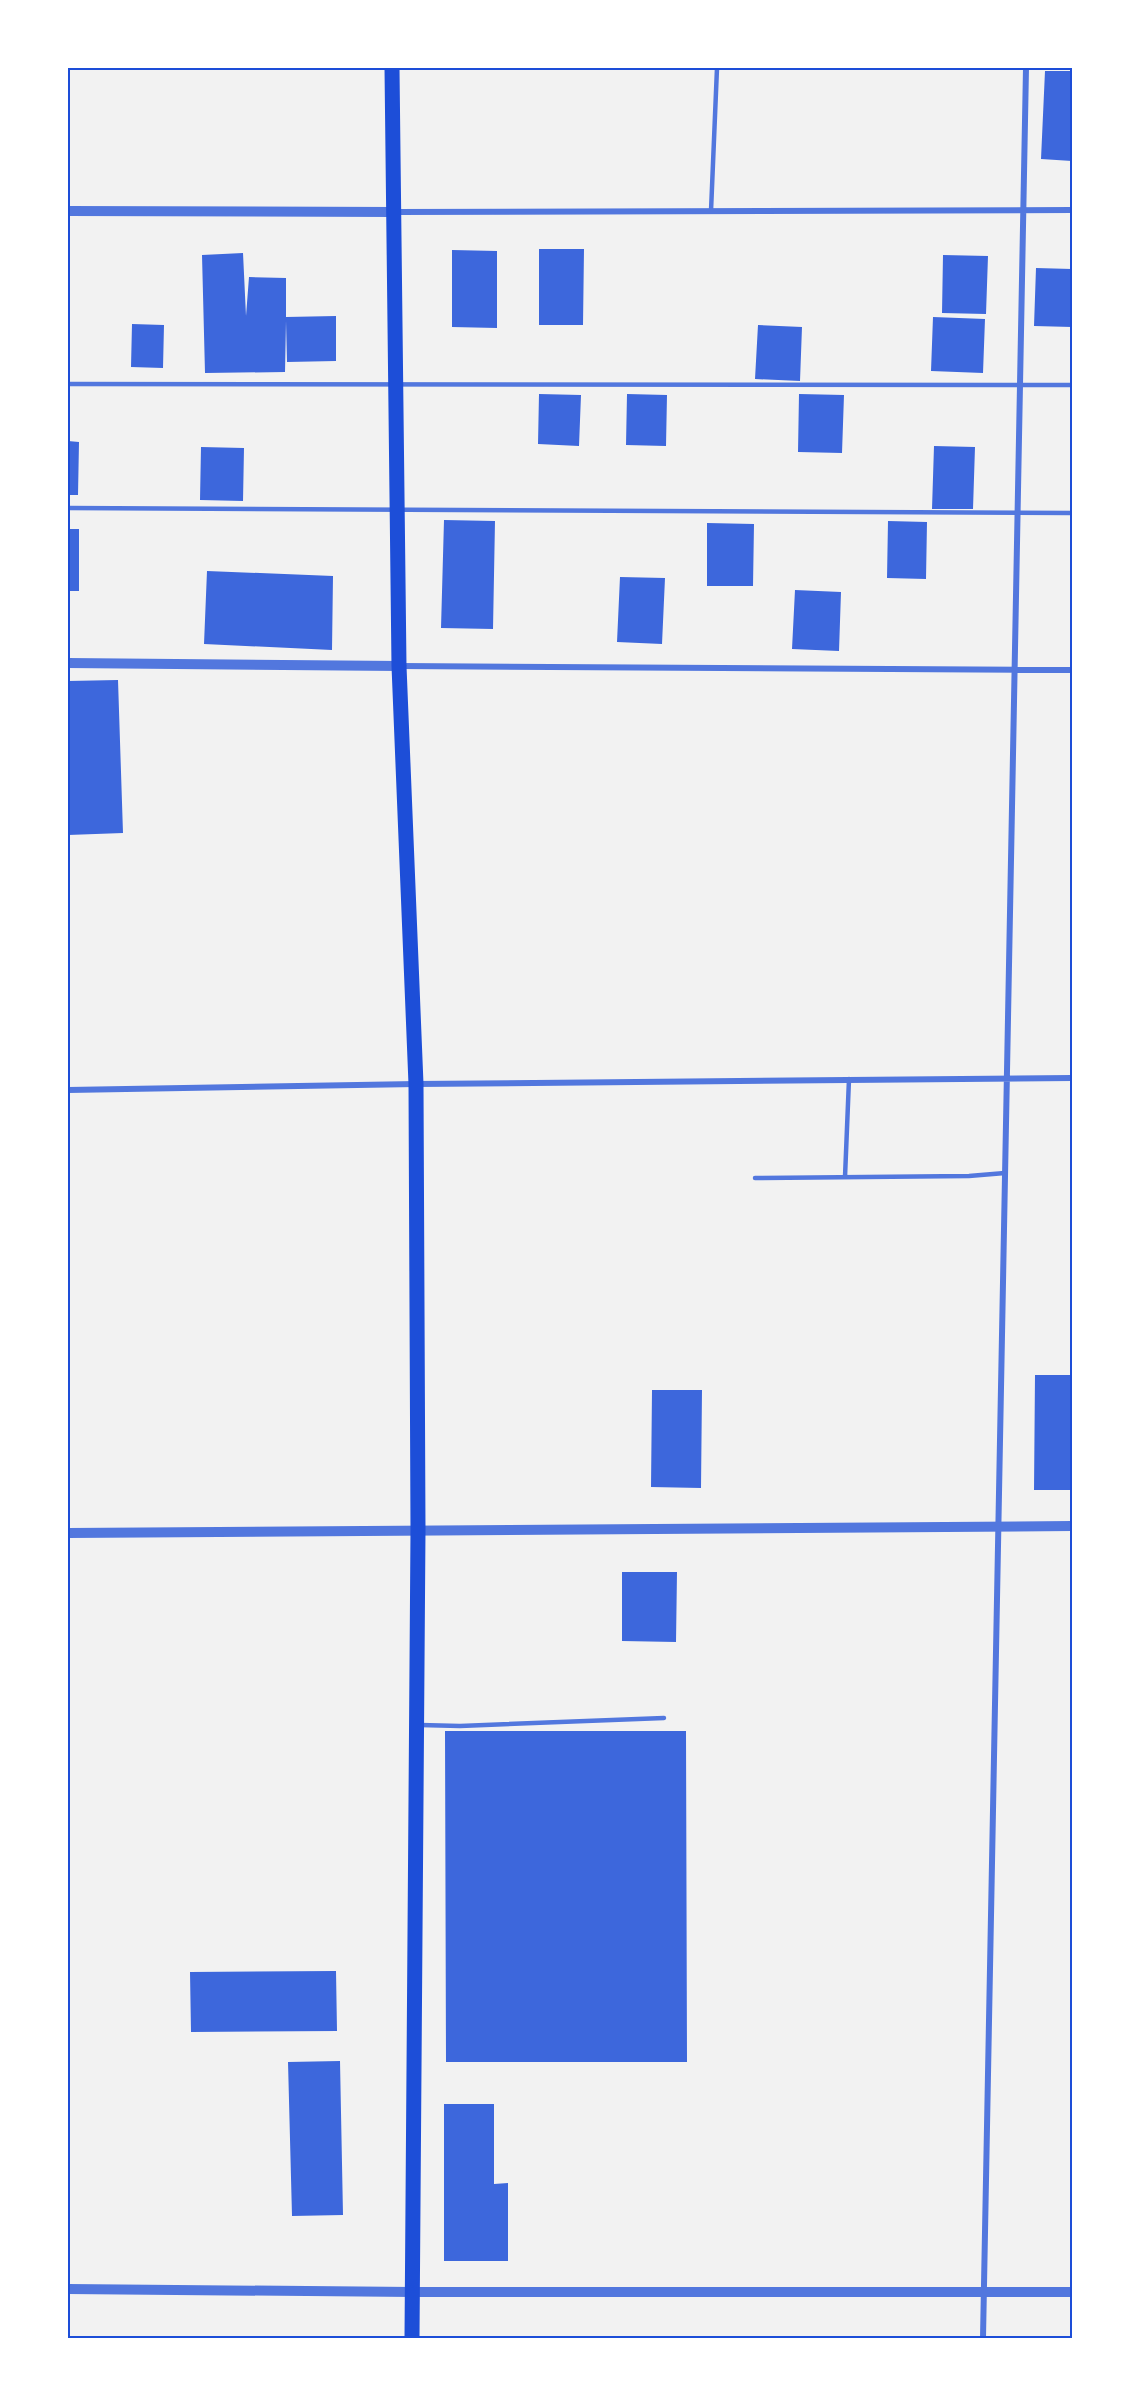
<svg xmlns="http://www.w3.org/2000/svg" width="1140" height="2406" font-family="'DM Sans',sans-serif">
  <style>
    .building { fill: #3d67dc }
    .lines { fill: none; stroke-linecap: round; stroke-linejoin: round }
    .service { stroke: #5277de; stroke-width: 4.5 }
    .minor { stroke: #5277de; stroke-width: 6 }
    .tertiary { stroke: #5277de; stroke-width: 10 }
    .primary { stroke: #1d4ed8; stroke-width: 15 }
    .neatline { fill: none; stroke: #1d4ed8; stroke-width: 2 }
  </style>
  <rect width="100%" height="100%" fill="#f2f2f2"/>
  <path class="building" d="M 1045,71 L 1072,71 L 1072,161 L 1041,159 Z
    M 539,249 L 584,249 L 583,325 L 539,325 Z
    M 452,250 L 497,251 L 497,328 L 452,327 Z
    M 243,253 L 246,316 L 249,277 L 286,278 L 286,317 L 336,316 L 336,361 L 287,362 L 286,321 L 285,372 L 205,373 L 202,255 Z
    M 943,255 L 988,256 L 986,314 L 942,313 Z
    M 1036,268 L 1072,269 L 1072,327 L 1034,326 Z
    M 933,317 L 985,319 L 983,373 L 931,371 Z
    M 132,324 L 164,325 L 163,368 L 131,367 Z
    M 758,325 L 802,327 L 800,381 L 755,379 Z
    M 539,394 L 581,395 L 579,446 L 538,444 Z
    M 627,394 L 667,395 L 666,446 L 626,445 Z
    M 799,394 L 844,395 L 842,453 L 798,452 Z
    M 68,441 L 79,442 L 78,495 L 68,495 Z
    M 934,446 L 975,447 L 973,509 L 932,509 Z
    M 201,447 L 244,448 L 243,501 L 200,500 Z
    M 444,520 L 495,521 L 493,629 L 441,628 Z
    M 888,521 L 927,522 L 926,579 L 887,578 Z
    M 707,523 L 754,524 L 753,586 L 707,586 Z
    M 68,529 L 79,529 L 79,591 L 68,591 Z
    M 207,571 L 333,576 L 332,650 L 204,644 Z
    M 620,577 L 665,578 L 662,644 L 617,642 Z
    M 795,590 L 841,592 L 839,651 L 792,649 Z
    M 118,680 L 123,833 L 68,835 L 68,681 Z
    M 1035,1375 L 1072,1375 L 1072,1490 L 1034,1490 Z
    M 652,1390 L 702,1390 L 701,1488 L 651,1487 Z
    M 622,1572 L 677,1572 L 676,1642 L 622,1641 Z
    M 445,1731 L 686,1731 L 687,2062 L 446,2062 Z
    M 336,1971 L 337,2031 L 191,2032 L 190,1972 Z
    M 340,2061 L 343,2215 L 292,2216 L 288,2062 Z
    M 444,2104 L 494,2104 L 494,2184 L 508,2183 L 508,2261 L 444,2261 Z"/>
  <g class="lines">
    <path class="service" d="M 711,211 L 717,68
      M 68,384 L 1072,385
      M 68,508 L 1072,513
      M 845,1177 L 849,1079
      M 755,1178 L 969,1176 L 1005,1173
      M 420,1725 L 460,1726 L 664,1718"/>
    <path class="minor" d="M 395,212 L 1072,210
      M 400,666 L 1072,670
      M 68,1090 L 416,1084 L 1072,1078
      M 983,2338 L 1026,68"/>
    <path class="tertiary" d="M 68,211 L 394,212
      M 68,663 L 399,666
      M 68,1533 L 1072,1526
      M 68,2289 L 413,2292 L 1072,2292"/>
    <path class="primary" d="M 392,68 L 399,666 L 416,1084 L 418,1530 L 412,2338"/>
  </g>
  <rect width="1140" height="2406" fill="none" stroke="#ffffff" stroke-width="138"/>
  <rect x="69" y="69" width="1002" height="2268" class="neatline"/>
</svg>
